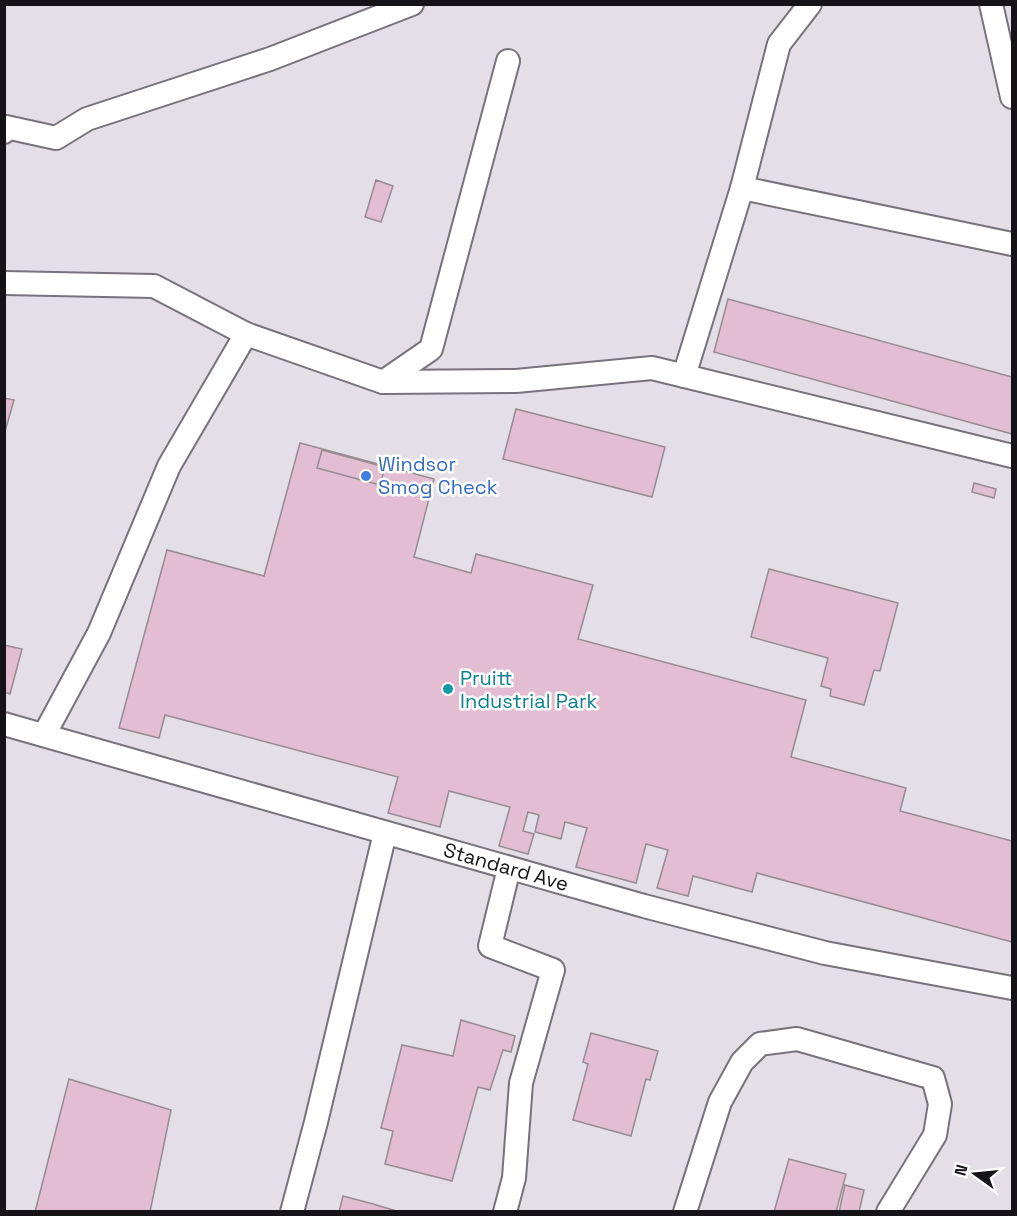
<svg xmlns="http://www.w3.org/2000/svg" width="1017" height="1216" font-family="'Space Grotesk',sans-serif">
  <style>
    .building { fill: #e3bed2; stroke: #968c91; stroke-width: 1.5 }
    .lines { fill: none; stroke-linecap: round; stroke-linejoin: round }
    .minor-casing { stroke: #77727b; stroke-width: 26 }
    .minor { stroke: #fff; stroke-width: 22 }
    .shop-dot { fill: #3f7fe0; stroke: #fff; stroke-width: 2 }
    .culture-dot { fill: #0f9aa8; stroke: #fff; stroke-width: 2 }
    .labels { text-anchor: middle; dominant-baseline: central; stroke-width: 5; stroke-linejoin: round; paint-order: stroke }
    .shop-label { font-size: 20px; fill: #366cbe; stroke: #fff; text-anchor: start }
    .culture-label { font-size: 20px; fill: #0d838f; stroke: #fff; text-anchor: start }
    .street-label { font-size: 20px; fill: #151317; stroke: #fff }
  </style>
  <rect width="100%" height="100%" fill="#e4dee7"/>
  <path class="building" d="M 376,180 L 393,186 L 381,222 L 365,217 Z
    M 728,299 L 1012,377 L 1012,434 L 714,352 Z
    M 4,398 L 14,400 L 4,435 Z
    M 516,409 L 665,447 L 652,497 L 503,459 Z
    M 300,443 L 434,479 L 414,557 L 471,573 L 476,554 L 593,585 L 578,639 L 806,700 L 791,757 L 906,788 L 900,811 L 1012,841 L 1012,942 L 757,873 L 752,892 L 693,876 L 688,896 L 657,888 L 668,850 L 646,844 L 636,883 L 576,867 L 587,828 L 565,822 L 561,839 L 535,832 L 539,815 L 528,812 L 523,831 L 534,834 L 528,854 L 499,846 L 510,807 L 449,791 L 440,827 L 388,813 L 398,777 L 165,715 L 159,738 L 119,728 L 167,550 L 264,576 Z
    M 322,450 L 385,467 L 380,485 L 317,468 Z
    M 974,483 L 996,489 L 994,498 L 972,492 Z
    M 769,569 L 898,603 L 880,671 L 874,670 L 864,705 L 830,696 L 831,689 L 821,686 L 828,658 L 751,637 Z
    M 4,645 L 22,649 L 10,694 L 4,692 Z
    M 461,1020 L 515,1036 L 511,1052 L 503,1050 L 490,1090 L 478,1087 L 452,1181 L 385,1164 L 393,1131 L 381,1128 L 402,1045 L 453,1056 Z
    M 591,1033 L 658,1051 L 650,1080 L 646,1079 L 631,1136 L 573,1120 L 588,1064 L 583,1062 Z
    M 69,1079 L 171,1110 L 150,1212 L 35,1212 Z
    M 789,1159 L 846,1174 L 836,1212 L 774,1212 Z
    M 845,1185 L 864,1190 L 859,1212 L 839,1212 Z
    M 343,1196 L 373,1204 L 400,1212 L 339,1212 Z"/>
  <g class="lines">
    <defs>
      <g id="minor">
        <path d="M 810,4 L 779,44 L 742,188 L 1012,244"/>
        <path d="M 991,4 L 1012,97"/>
        <path d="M 4,132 L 6,127 L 56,138 L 87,119 L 270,59 L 412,4"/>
        <path d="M 4,283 L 154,286 L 246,334"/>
        <path d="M 684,376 L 742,188"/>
        <path d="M 383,382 L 431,349 L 508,61"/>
        <path id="s1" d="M 4,724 L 644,906 L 825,953 L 1012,988"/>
        <path d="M 44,735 L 99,633 L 169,466 L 246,334 L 383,382 L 516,381 L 652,368 L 1012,456"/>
        <path d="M 292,1212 L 316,1122 L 385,833"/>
        <path d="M 505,1212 L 514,1178 L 521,1083 L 553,970 L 490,946 L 509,868"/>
        <path d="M 685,1212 L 720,1102 L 742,1062 L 760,1044 L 797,1039 L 933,1078 L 940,1104 L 935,1135 L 888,1212"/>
      </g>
    </defs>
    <use href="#minor" class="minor-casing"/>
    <use href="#minor" class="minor"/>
  </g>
  <circle class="shop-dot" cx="366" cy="476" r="6"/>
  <circle class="culture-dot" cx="448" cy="689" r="6"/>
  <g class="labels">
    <g class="shop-label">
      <text x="378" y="464">Windsor<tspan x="378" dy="23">Smog Check</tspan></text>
    </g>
    <g class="culture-label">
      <text x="460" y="678">Pruitt<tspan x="460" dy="23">Industrial Park</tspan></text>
    </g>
    <g class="street-label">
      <text stroke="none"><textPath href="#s1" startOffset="522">Standard Ave</textPath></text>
    </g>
  </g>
  <rect width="1017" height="1216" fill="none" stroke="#151317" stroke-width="12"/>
  <g transform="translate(975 1174) rotate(285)" stroke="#ffffff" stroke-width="4.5" paint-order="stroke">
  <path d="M0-4.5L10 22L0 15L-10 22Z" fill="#151317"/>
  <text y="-9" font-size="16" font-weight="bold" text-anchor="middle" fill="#151317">N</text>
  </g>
</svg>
